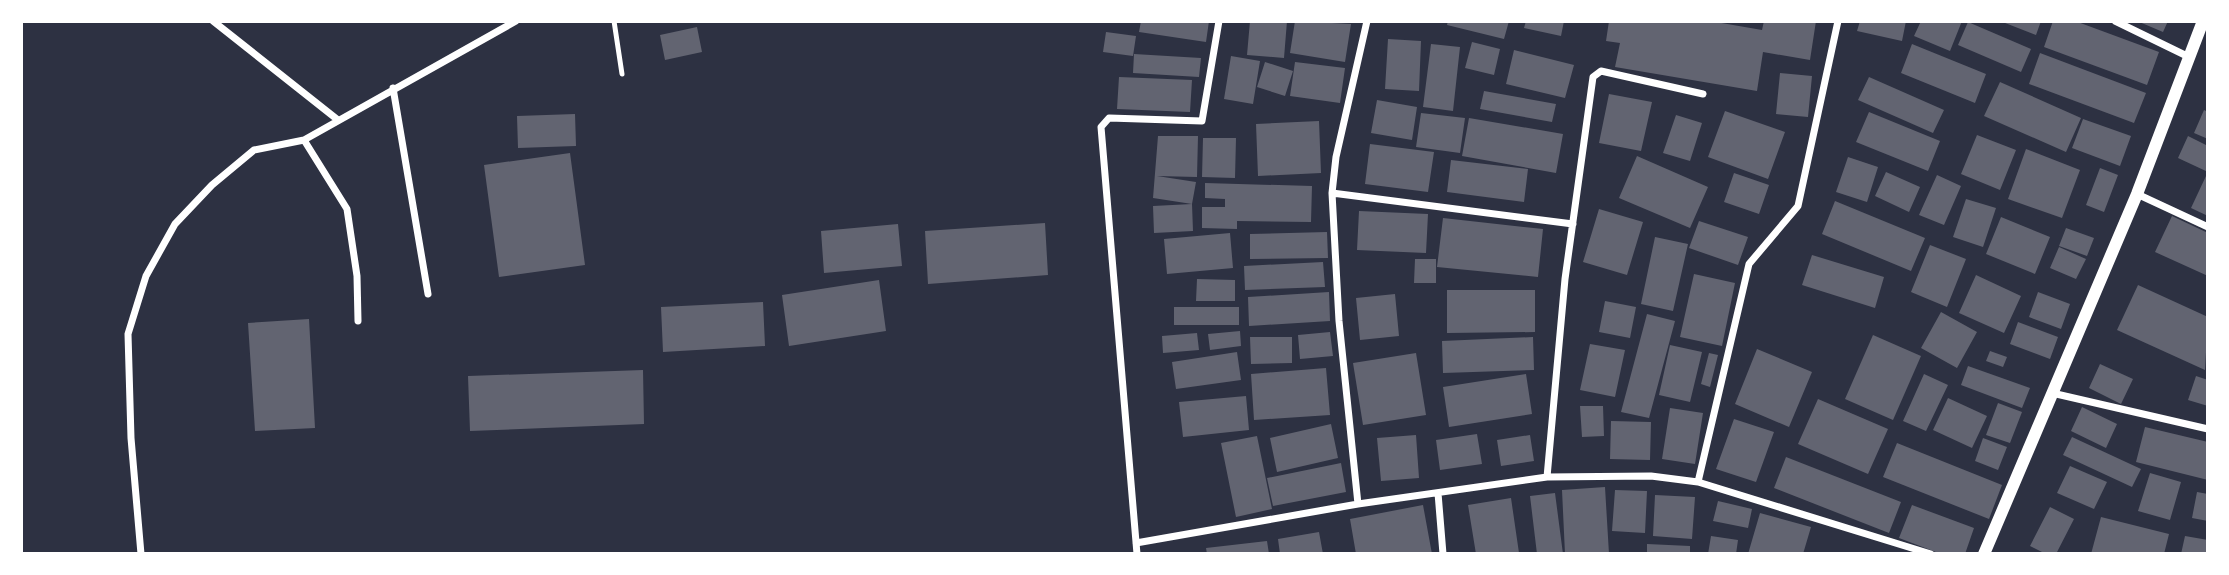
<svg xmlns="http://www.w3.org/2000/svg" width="2229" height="575" font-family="Manrope,sans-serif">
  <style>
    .building { fill: #626471 }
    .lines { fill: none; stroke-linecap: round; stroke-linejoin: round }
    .service { stroke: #fff; stroke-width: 5 }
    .minor { stroke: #fff; stroke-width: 7 }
    .tertiary { stroke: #fff; stroke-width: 12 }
  </style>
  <rect width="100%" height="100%" fill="#2d3142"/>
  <path class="building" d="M 1141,21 L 1209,21 L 1206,42 L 1139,32 Z
    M 1250,21 L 1287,21 L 1284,58 L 1247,55 Z
    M 1295,21 L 1351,24 L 1345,62 L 1290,53 Z
    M 1448,21 L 1509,21 L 1504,39 L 1447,25 Z
    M 1526,21 L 1564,21 L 1561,36 L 1524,28 Z
    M 1609,21 L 1710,21 L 1762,30 L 1764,21 L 1816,21 L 1810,60 L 1763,52 L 1757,91 L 1615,67 L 1620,43 L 1606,41 Z
    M 1860,21 L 1906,21 L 1902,41 L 1857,31 Z
    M 1921,21 L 1962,21 L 1950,51 L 1914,36 Z
    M 2000,21 L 2041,21 L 2036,35 Z
    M 2053,21 L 2075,21 L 2159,52 L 2147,85 L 2044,47 Z
    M 2137,21 L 2168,21 L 2163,32 Z
    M 1968,22 L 2031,49 L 2021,72 L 1958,45 Z
    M 697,27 L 702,52 L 665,60 L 660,35 Z
    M 1106,32 L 1136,36 L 1133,56 L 1103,52 Z
    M 1388,39 L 1421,41 L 1419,91 L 1385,89 Z
    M 1472,42 L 1500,49 L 1494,75 L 1465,68 Z
    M 1431,44 L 1460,47 L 1453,111 L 1423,107 Z
    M 1912,44 L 1986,74 L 1975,103 L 1901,73 Z
    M 1514,50 L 1574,65 L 1565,98 L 1506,84 Z
    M 2040,53 L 2146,93 L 2134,123 L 2029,84 Z
    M 1134,54 L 1201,58 L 1199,77 L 1133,73 Z
    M 1231,56 L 1260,61 L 1253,104 L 1224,99 Z
    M 1265,62 L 1293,71 L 1285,96 L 1257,87 Z
    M 1295,62 L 1345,68 L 1340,103 L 1290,96 Z
    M 1780,73 L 1812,76 L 1808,117 L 1776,114 Z
    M 1119,77 L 1192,80 L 1190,112 L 1117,109 Z
    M 1869,77 L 1944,110 L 1933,133 L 1858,100 Z
    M 2000,82 L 2081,118 L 2066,152 L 1984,116 Z
    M 1484,91 L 1556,104 L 1552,122 L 1480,109 Z
    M 1609,94 L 1652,102 L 1641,151 L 1599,143 Z
    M 1377,100 L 1417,107 L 1412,140 L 1371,133 Z
    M 2204,110 L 2208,112 L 2208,139 L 2194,133 Z
    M 1725,111 L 1785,132 L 1768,179 L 1708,157 Z
    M 1869,112 L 1940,141 L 1928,171 L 1856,142 Z
    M 1421,113 L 1465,118 L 1460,153 L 1416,147 Z
    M 575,114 L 576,146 L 518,148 L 517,116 Z
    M 1676,115 L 1702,123 L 1690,161 L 1663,153 Z
    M 1469,118 L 1563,134 L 1556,173 L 1462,156 Z
    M 2083,119 L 2131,136 L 2120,166 L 2072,148 Z
    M 1319,121 L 1321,173 L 1258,176 L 1256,124 Z
    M 1977,135 L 2016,150 L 2000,190 L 1961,174 Z
    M 1158,136 L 1198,136 L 1197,177 L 1157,176 L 1196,182 L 1192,204 L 1153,198 Z
    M 2188,136 L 2208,146 L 2208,172 L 2178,158 Z
    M 1203,138 L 1236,138 L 1235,178 L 1202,177 Z
    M 1370,144 L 1434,152 L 1428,192 L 1365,184 Z
    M 2026,149 L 2080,170 L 2062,218 L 2008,199 Z
    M 570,153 L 585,265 L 499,277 L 484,165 Z
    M 1637,156 L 1708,187 L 1690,228 L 1619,198 Z
    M 1848,157 L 1878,167 L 1867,202 L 1836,192 Z
    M 1451,160 L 1528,169 L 1524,202 L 1447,192 Z
    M 2100,168 L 2118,175 L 2104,212 L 2086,205 Z
    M 1886,172 L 1920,187 L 1909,212 L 1875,196 Z
    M 1734,173 L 1769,185 L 1759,214 L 1724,202 Z
    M 1937,175 L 1961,186 L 1944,225 L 1919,215 Z
    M 2206,176 L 2208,177 L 2208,216 L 2191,208 Z
    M 1205,183 L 1312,186 L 1311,222 L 1237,221 L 1237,229 L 1202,228 L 1202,207 L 1225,207 L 1225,199 L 1205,198 Z
    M 1966,199 L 1996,208 L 1983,247 L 1953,237 Z
    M 1835,201 L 1925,238 L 1911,271 L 1822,234 Z
    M 1192,204 L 1193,231 L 1154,233 L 1153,206 Z
    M 1599,209 L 1643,222 L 1627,275 L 1583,262 Z
    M 1359,211 L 1428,214 L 1426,253 L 1357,250 Z
    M 2172,216 L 2208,233 L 2208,276 L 2155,252 Z
    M 2001,217 L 2050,237 L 2035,274 L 1986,254 Z
    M 1443,218 L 1543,229 L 1538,277 L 1437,267 Z
    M 1699,221 L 1748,237 L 1738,265 L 1689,248 Z
    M 1045,223 L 1048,275 L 928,284 L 925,231 Z
    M 898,224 L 902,266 L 824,273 L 821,231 Z
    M 2066,228 L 2094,238 L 2087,256 L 2059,246 Z
    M 1327,232 L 1328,258 L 1250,259 L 1250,234 Z
    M 1230,233 L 1233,268 L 1167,274 L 1164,239 Z
    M 1655,237 L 1688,244 L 1673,311 L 1641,304 Z
    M 1930,245 L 1966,259 L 1947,307 L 1911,292 Z
    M 2059,247 L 2086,259 L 2076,279 L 2050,268 Z
    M 1812,255 L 1884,277 L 1875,308 L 1802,285 Z
    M 1415,259 L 1436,259 L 1436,283 L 1414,283 Z
    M 1323,262 L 1325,287 L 1245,290 L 1244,266 Z
    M 1694,274 L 1735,283 L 1722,346 L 1680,337 Z
    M 1976,275 L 2021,296 L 2004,333 L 1959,313 Z
    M 1197,279 L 1235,280 L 1235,301 L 1196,301 Z
    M 879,280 L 886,331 L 789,346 L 782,295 Z
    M 2138,285 L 2208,317 L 2205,370 L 2117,330 Z
    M 1447,290 L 1535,290 L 1535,332 L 1447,333 Z
    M 1329,292 L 1330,321 L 1249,326 L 1248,297 Z
    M 2038,292 L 2070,304 L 2061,329 L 2029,317 Z
    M 1395,294 L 1399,336 L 1360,340 L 1356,298 Z
    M 1605,301 L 1636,307 L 1630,338 L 1599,332 Z
    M 763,302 L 765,346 L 663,352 L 661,307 Z
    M 1174,307 L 1239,307 L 1239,325 L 1174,325 Z
    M 1941,312 L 1977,332 L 1957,368 L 1921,348 Z
    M 1647,314 L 1675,321 L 1649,418 L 1621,412 Z
    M 309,319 L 315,428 L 255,431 L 248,323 Z
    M 2018,322 L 2058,337 L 2050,359 L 2010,344 Z
    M 1240,331 L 1241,346 L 1210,350 L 1208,334 Z
    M 1330,332 L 1333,356 L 1300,359 L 1298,335 Z
    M 1197,333 L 1199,350 L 1163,353 L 1162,336 Z
    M 1873,335 L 1921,356 L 1893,420 L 1845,399 Z
    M 1250,337 L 1292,337 L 1292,363 L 1251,364 Z
    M 1533,337 L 1534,370 L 1443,373 L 1442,341 Z
    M 1590,344 L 1625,350 L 1615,397 L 1580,390 Z
    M 1670,345 L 1702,352 L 1690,402 L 1659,395 Z
    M 1757,349 L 1812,372 L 1789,427 L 1735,404 Z
    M 1990,351 L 2007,357 L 2003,367 L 1986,361 Z
    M 1237,352 L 1241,380 L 1176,389 L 1172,362 Z
    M 1416,353 L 1426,415 L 1363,425 L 1353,363 Z
    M 1709,353 L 1718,355 L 1710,387 L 1701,384 Z
    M 2100,364 L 2133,379 L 2121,404 L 2089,388 Z
    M 1968,366 L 2030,388 L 2022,408 L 1961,385 Z
    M 1326,368 L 1330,415 L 1254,420 L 1251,374 Z
    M 643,370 L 644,424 L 470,431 L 468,376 Z
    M 1526,374 L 1532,414 L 1449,427 L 1443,387 Z
    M 1924,374 L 1948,385 L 1926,431 L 1903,421 Z
    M 2196,376 L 2208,380 L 2208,406 L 2188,400 Z
    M 1246,396 L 1249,430 L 1183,437 L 1179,402 Z
    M 1948,398 L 1987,416 L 1972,448 L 1933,430 Z
    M 1818,399 L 1888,429 L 1868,474 L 1798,444 Z
    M 1998,403 L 2022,412 L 2010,443 L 1986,435 Z
    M 1580,406 L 1603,406 L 1604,436 L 1582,437 Z
    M 2082,407 L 2117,424 L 2106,448 L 2071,431 Z
    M 1670,408 L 1703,413 L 1695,464 L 1662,459 Z
    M 1734,419 L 1774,432 L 1756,482 L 1716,469 Z
    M 1611,421 L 1651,422 L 1650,460 L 1610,459 Z
    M 1331,424 L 1338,458 L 1277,472 L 1270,438 Z
    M 2145,427 L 2208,442 L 2208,480 L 2136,462 Z
    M 1477,434 L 1482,464 L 1440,470 L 1436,440 Z
    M 1416,435 L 1419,478 L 1381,481 L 1377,438 Z
    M 1530,435 L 1534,461 L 1501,466 L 1497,440 Z
    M 1257,436 L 1272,509 L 1236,517 L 1221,443 Z
    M 2072,437 L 2141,469 L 2132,487 L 2063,455 Z
    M 1983,438 L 2007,447 L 1998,470 L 1975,461 Z
    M 1897,443 L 2002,485 L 1989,519 L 1883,477 Z
    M 1786,457 L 1901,502 L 1889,533 L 1774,488 Z
    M 1341,463 L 1346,492 L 1273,506 L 1267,478 Z
    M 2070,466 L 2107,482 L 2094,509 L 2057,493 Z
    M 2150,473 L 2181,482 L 2170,520 L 2138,511 Z
    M 1605,487 L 1609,554 L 1565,554 L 1562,490 Z
    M 1615,490 L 1647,491 L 1645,533 L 1612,531 Z
    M 2197,492 L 2208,494 L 2208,521 L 2192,518 Z
    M 1555,493 L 1563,554 L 1537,554 L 1530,496 Z
    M 1655,495 L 1695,497 L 1692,539 L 1653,536 Z
    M 1511,498 L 1519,553 L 1476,554 L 1468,505 Z
    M 1718,501 L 1752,509 L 1748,528 L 1713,521 Z
    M 1423,505 L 1432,554 L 1356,554 L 1350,519 Z
    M 1912,505 L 1974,528 L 1965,554 L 1941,554 L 1899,538 Z
    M 2050,507 L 2074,519 L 2056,554 L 2046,554 L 2030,546 Z
    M 1760,513 L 1811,527 L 1803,554 L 1748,554 Z
    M 2101,517 L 2169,534 L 2164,554 L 2091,554 Z
    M 1319,532 L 1323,554 L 1280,554 L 1278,539 Z
    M 1711,536 L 1738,540 L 1736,554 L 1708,554 Z
    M 2185,536 L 2208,540 L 2208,554 L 2181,554 Z
    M 1267,541 L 1269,554 L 1207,554 L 1206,548 Z
    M 1647,544 L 1690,546 L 1690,554 L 1647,554 Z"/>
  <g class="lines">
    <path class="service" d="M 614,21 L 622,74"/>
    <path class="minor" d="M 213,21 L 338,120
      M 2115,21 L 2189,57
      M 393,88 L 428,294
      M 304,140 L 347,209 L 357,276 L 358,321
      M 1332,193 L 1573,224
      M 2137,194 L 2208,227
      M 2052,393 L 2208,429
      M 1547,477 L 1565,279 L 1593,77 L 1601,71 L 1703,94
      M 1698,482 L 1749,264 L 1798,206 L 1838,21
      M 1438,493 L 1443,554
      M 1358,504 L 1339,321 L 1332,193 L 1336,157 L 1367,21
      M 1136,543 L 1358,504 L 1547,477 L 1651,476 L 1698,482 L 1931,554
      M 141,554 L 131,438 L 128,334 L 146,276 L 175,224 L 212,185 L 254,150 L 304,140 L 516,21
      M 1137,554 L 1101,127 L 1109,118 L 1202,121 L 1219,21"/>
    <path class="tertiary" d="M 1984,554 L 2137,194 L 2203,21"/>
  </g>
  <rect width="2229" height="575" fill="none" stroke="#ffffff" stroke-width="46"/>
</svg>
